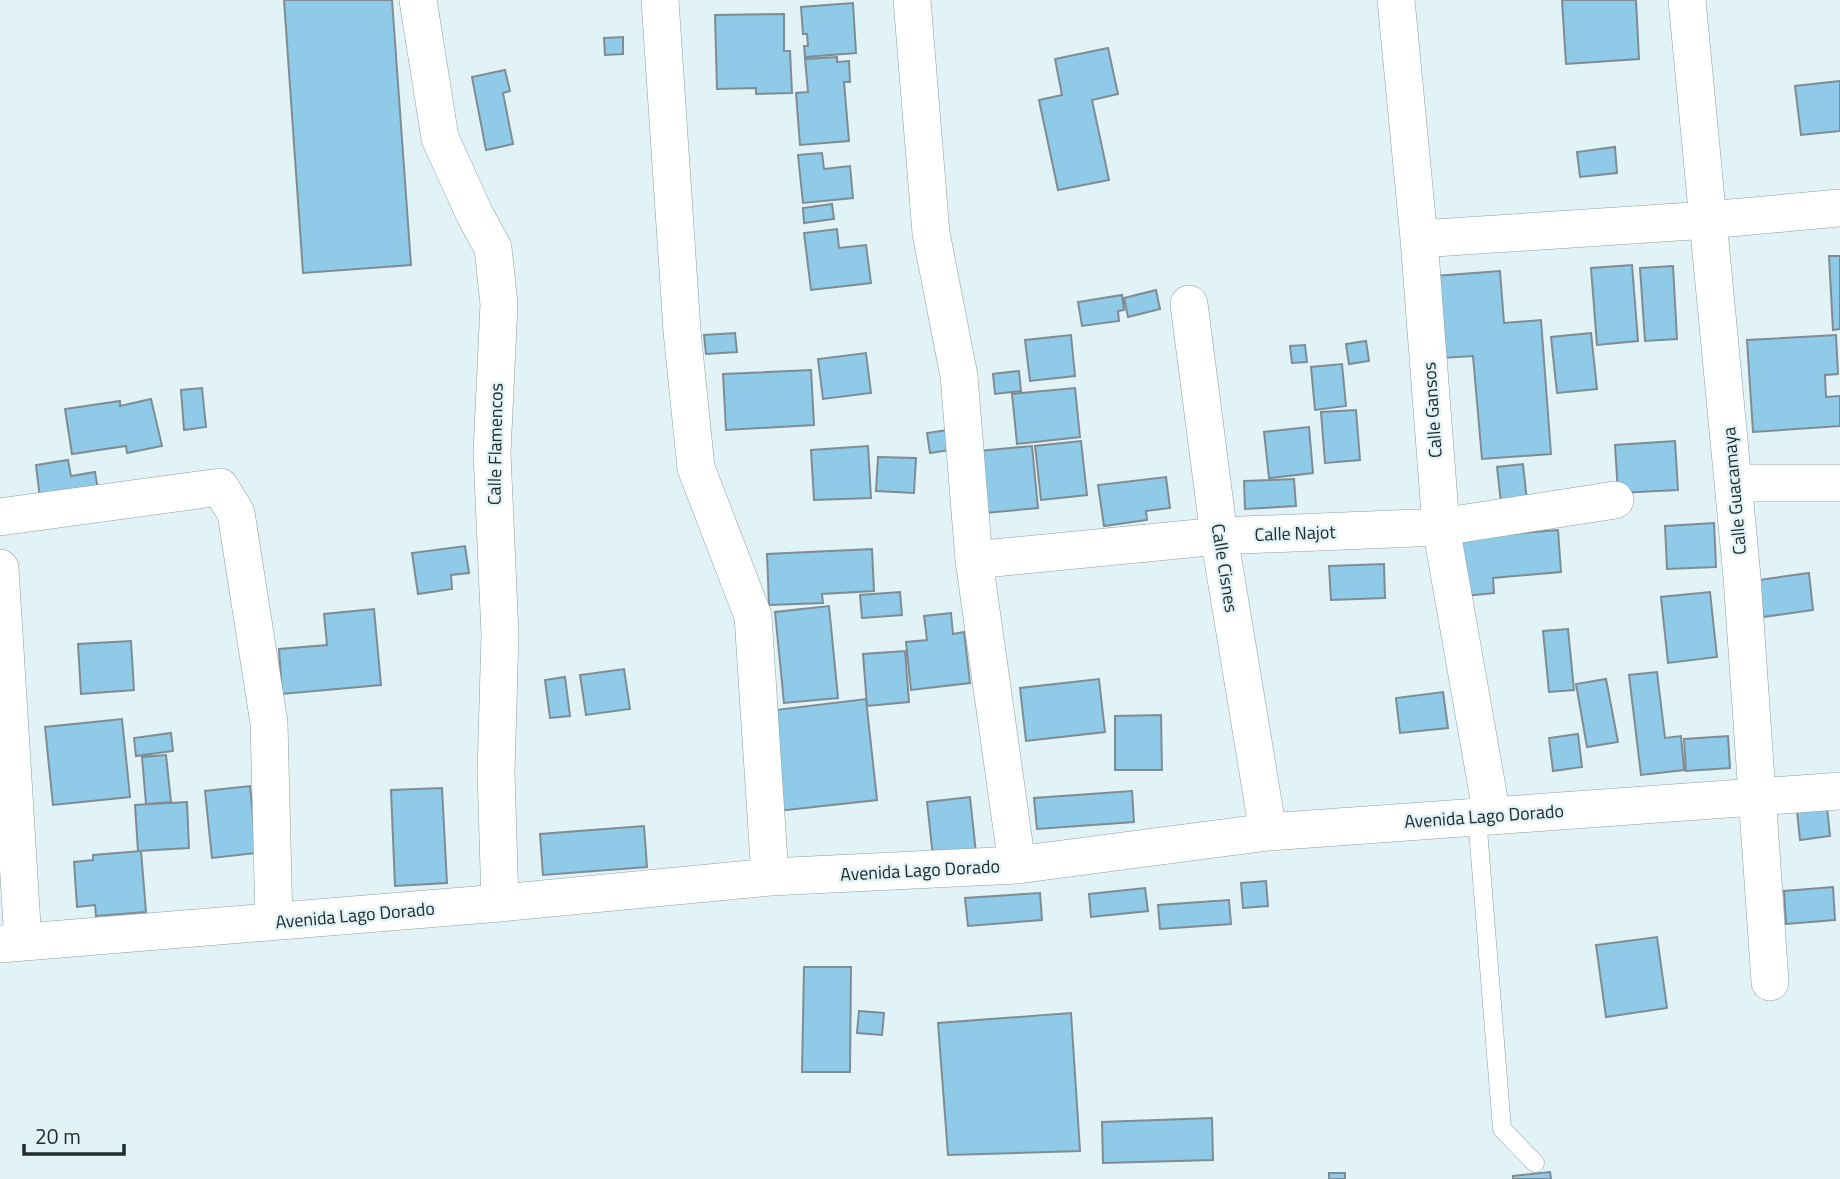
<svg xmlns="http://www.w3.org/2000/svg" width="1840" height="1179" font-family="'Titillium Web',sans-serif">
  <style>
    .building { fill: #8fcae8; stroke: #7f8c94; stroke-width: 2 }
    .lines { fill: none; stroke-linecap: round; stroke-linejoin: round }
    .lane-casing { stroke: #8d9da1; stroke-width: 19 }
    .street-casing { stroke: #8d9da1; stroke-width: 38 }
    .lane { stroke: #fff; stroke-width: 18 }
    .street { stroke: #fff; stroke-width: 37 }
    .labels { text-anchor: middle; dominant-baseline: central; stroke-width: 5; stroke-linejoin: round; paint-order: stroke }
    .street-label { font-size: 18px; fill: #232a2b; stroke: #e1f3f7 }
  </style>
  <rect width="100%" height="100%" fill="#e1f3f7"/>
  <path class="building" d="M 284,0 L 392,0 L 411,265 L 303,273 Z
    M 1562,0 L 1636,0 L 1639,59 L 1566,64 Z
    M 853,3 L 856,53 L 805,57 L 804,46 L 808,46 L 807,34 L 803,34 L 801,7 Z
    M 784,14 L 784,51 L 790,51 L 792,93 L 756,94 L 756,88 L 717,89 L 715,15 Z
    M 623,37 L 623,54 L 605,55 L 604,38 Z
    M 1108,48 L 1118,94 L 1092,100 L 1109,180 L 1058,190 L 1039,100 L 1062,95 L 1055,59 Z
    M 837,57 L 837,62 L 849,61 L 850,82 L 844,82 L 849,141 L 800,145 L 796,93 L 808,92 L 805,59 Z
    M 505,70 L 510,91 L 503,93 L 513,144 L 486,150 L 472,77 Z
    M 1840,81 L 1840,131 L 1801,135 L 1795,86 Z
    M 1615,147 L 1617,173 L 1580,177 L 1577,152 Z
    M 822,153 L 824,169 L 850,166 L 853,198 L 803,203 L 798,155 Z
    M 832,204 L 834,219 L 804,223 L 803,208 Z
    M 837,229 L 839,248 L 866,245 L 871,283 L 811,290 L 804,233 Z
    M 1829,256 L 1840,256 L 1840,329 L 1833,330 Z
    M 1632,265 L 1638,341 L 1597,345 L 1591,268 Z
    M 1673,266 L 1677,339 L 1645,341 L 1640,268 Z
    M 1500,271 L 1504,323 L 1541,320 L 1551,454 L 1482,459 L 1473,356 L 1442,358 L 1435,276 Z
    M 1156,290 L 1160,309 L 1128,317 L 1124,298 Z
    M 1122,295 L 1124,310 L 1118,311 L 1119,321 L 1082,326 L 1078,302 Z
    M 735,333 L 737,352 L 706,354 L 704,335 Z
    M 1591,333 L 1597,389 L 1557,393 L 1551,337 Z
    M 1071,335 L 1075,376 L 1030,381 L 1025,340 Z
    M 1836,335 L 1838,374 L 1825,375 L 1826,397 L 1840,396 L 1840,426 L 1753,432 L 1747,340 Z
    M 1366,341 L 1369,361 L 1349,364 L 1346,344 Z
    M 1305,345 L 1307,362 L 1292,363 L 1290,346 Z
    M 866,353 L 871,393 L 823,399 L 818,359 Z
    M 1342,364 L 1346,406 L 1315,410 L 1311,367 Z
    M 811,370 L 814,425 L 726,430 L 723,374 Z
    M 1019,371 L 1021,391 L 995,394 L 993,374 Z
    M 202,388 L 206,427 L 184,430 L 181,390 Z
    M 1075,388 L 1080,437 L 1017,444 L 1012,394 Z
    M 151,399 L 162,446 L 127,453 L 126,446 L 72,454 L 65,409 L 120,401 L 120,406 Z
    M 1356,410 L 1360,460 L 1325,463 L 1321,412 Z
    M 1309,427 L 1313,473 L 1269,478 L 1264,432 Z
    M 948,430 L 950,450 L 930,453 L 927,433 Z
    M 1081,441 L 1087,495 L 1041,500 L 1035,446 Z
    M 1675,441 L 1678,490 L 1618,493 L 1615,445 Z
    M 868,446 L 871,498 L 814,500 L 811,450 Z
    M 1032,446 L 1038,508 L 985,513 L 979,451 Z
    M 878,457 L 916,458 L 914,493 L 876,491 Z
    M 68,460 L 71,476 L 95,472 L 98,490 L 40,498 L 36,465 Z
    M 1523,464 L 1527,501 L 1501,503 L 1497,467 Z
    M 1166,477 L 1170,508 L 1146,511 L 1147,520 L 1104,526 L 1098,485 Z
    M 1294,479 L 1296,506 L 1245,509 L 1244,481 Z
    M 1714,523 L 1716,567 L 1667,569 L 1665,526 Z
    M 1558,530 L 1561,572 L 1493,578 L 1494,593 L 1465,596 L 1461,538 Z
    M 465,546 L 469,573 L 451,575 L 452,589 L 418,594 L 412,553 Z
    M 872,549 L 874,591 L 822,594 L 823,603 L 769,605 L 767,554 Z
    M 1384,564 L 1385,598 L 1331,600 L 1329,566 Z
    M 1809,573 L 1813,610 L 1763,617 L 1759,580 Z
    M 900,592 L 902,615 L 862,618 L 860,595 Z
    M 1710,592 L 1717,657 L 1668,663 L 1661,597 Z
    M 829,606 L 838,698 L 784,703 L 775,612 Z
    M 374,609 L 381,685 L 282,694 L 279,649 L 327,645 L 324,614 Z
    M 951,613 L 953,634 L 964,632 L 970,683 L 911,690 L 906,642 L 927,640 L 924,616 Z
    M 1568,629 L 1574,690 L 1549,692 L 1543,631 Z
    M 131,641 L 134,690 L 81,694 L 78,644 Z
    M 905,651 L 909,702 L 867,706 L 863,654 Z
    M 624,669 L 630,709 L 586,715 L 580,675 Z
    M 1657,672 L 1665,738 L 1681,736 L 1684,770 L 1641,775 L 1629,675 Z
    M 565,677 L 570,716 L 550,718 L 545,680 Z
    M 1099,679 L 1105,732 L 1026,741 L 1020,688 Z
    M 1606,679 L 1618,742 L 1587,747 L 1576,684 Z
    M 1443,692 L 1448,728 L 1400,733 L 1396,698 Z
    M 866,699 L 877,800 L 778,811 L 767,711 Z
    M 1161,715 L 1162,770 L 1115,770 L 1115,716 Z
    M 122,719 L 130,797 L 53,805 L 45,727 Z
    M 171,733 L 173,751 L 136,756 L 134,738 Z
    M 1578,734 L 1582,767 L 1553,771 L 1549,738 Z
    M 1728,736 L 1730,768 L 1686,771 L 1684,739 Z
    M 166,755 L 171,802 L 146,804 L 142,757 Z
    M 250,786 L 257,853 L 212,858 L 205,791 Z
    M 442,788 L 447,883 L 395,886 L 391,790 Z
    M 1132,791 L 1134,822 L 1037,829 L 1034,798 Z
    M 970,797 L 976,853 L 933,857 L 927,802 Z
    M 187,802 L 189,848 L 138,851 L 135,805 Z
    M 1827,807 L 1830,836 L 1800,840 L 1797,811 Z
    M 644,826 L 647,867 L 543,875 L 540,834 Z
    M 141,851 L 146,912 L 96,916 L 95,905 L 77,907 L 74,862 L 93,860 L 93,855 Z
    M 1266,881 L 1268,906 L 1243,908 L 1241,883 Z
    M 1833,887 L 1835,920 L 1786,924 L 1784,891 Z
    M 1145,888 L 1148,911 L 1091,917 L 1089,894 Z
    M 1040,893 L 1042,920 L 968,926 L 965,898 Z
    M 1229,900 L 1231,924 L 1160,929 L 1158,905 Z
    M 1657,937 L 1667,1008 L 1606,1017 L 1596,945 Z
    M 804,967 L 851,967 L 850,1072 L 802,1072 Z
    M 859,1011 L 884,1013 L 882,1035 L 857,1033 Z
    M 1071,1013 L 1080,1151 L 948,1155 L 938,1023 Z
    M 1212,1118 L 1213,1160 L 1103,1163 L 1102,1122 Z
    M 1550,1172 L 1551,1179 L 1513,1179 L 1513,1176 Z
    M 1329,1173 L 1345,1173 L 1345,1179 L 1329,1179 Z"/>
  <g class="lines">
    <defs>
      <path id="lane" d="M 1477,817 L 1502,1129 L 1535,1163"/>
      <path id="street" d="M 418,0 L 440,138 L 475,215 L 493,248 L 499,304 L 492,453 L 500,635 L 496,772 L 500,903
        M 660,0 L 682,331 L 696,468 L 753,616 L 770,877
        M 912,0 L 931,233 L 959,376 L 974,560 L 1017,865
        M 1396,0 L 1419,239 L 1441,527 L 1492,816
        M 1687,0 L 1742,577 L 1770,982
        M 1419,239 L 1708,220 L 1840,208
        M 1189,304 L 1219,536 L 1268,832
        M 1733,483 L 1840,483
        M 0,517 L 220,487 L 236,513 L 269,723 L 274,921
        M 974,560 L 1219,536 L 1441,527 L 1615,500
        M 0,568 L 23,942
        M 0,944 L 500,903 L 770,877 L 1017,865 L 1268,832 L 1840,791"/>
    </defs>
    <use href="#lane" class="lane-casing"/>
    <use href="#street" class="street-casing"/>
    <use href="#lane" class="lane"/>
    <use href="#street" class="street"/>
  </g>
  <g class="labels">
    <g class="street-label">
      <text transform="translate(1432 410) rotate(-94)">Calle Gansos</text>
      <text transform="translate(495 444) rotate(-89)">Calle Flamencos</text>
      <text transform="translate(1734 491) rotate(-95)">Calle Guacamaya</text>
      <text transform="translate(1295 533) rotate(-2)">Calle Najot</text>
      <text transform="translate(1225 568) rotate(81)">Calle Cisnes</text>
      <text transform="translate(1484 816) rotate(-4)">Avenida Lago Dorado</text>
      <text transform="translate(920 870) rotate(-3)">Avenida Lago Dorado</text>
      <text transform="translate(355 915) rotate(-5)">Avenida Lago Dorado</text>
    </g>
  </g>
  <path d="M24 1144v10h100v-10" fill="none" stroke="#232a2b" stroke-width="3.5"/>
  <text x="35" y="1144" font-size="21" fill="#232a2b" stroke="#e1f3f7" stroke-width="5" paint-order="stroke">20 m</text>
</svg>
